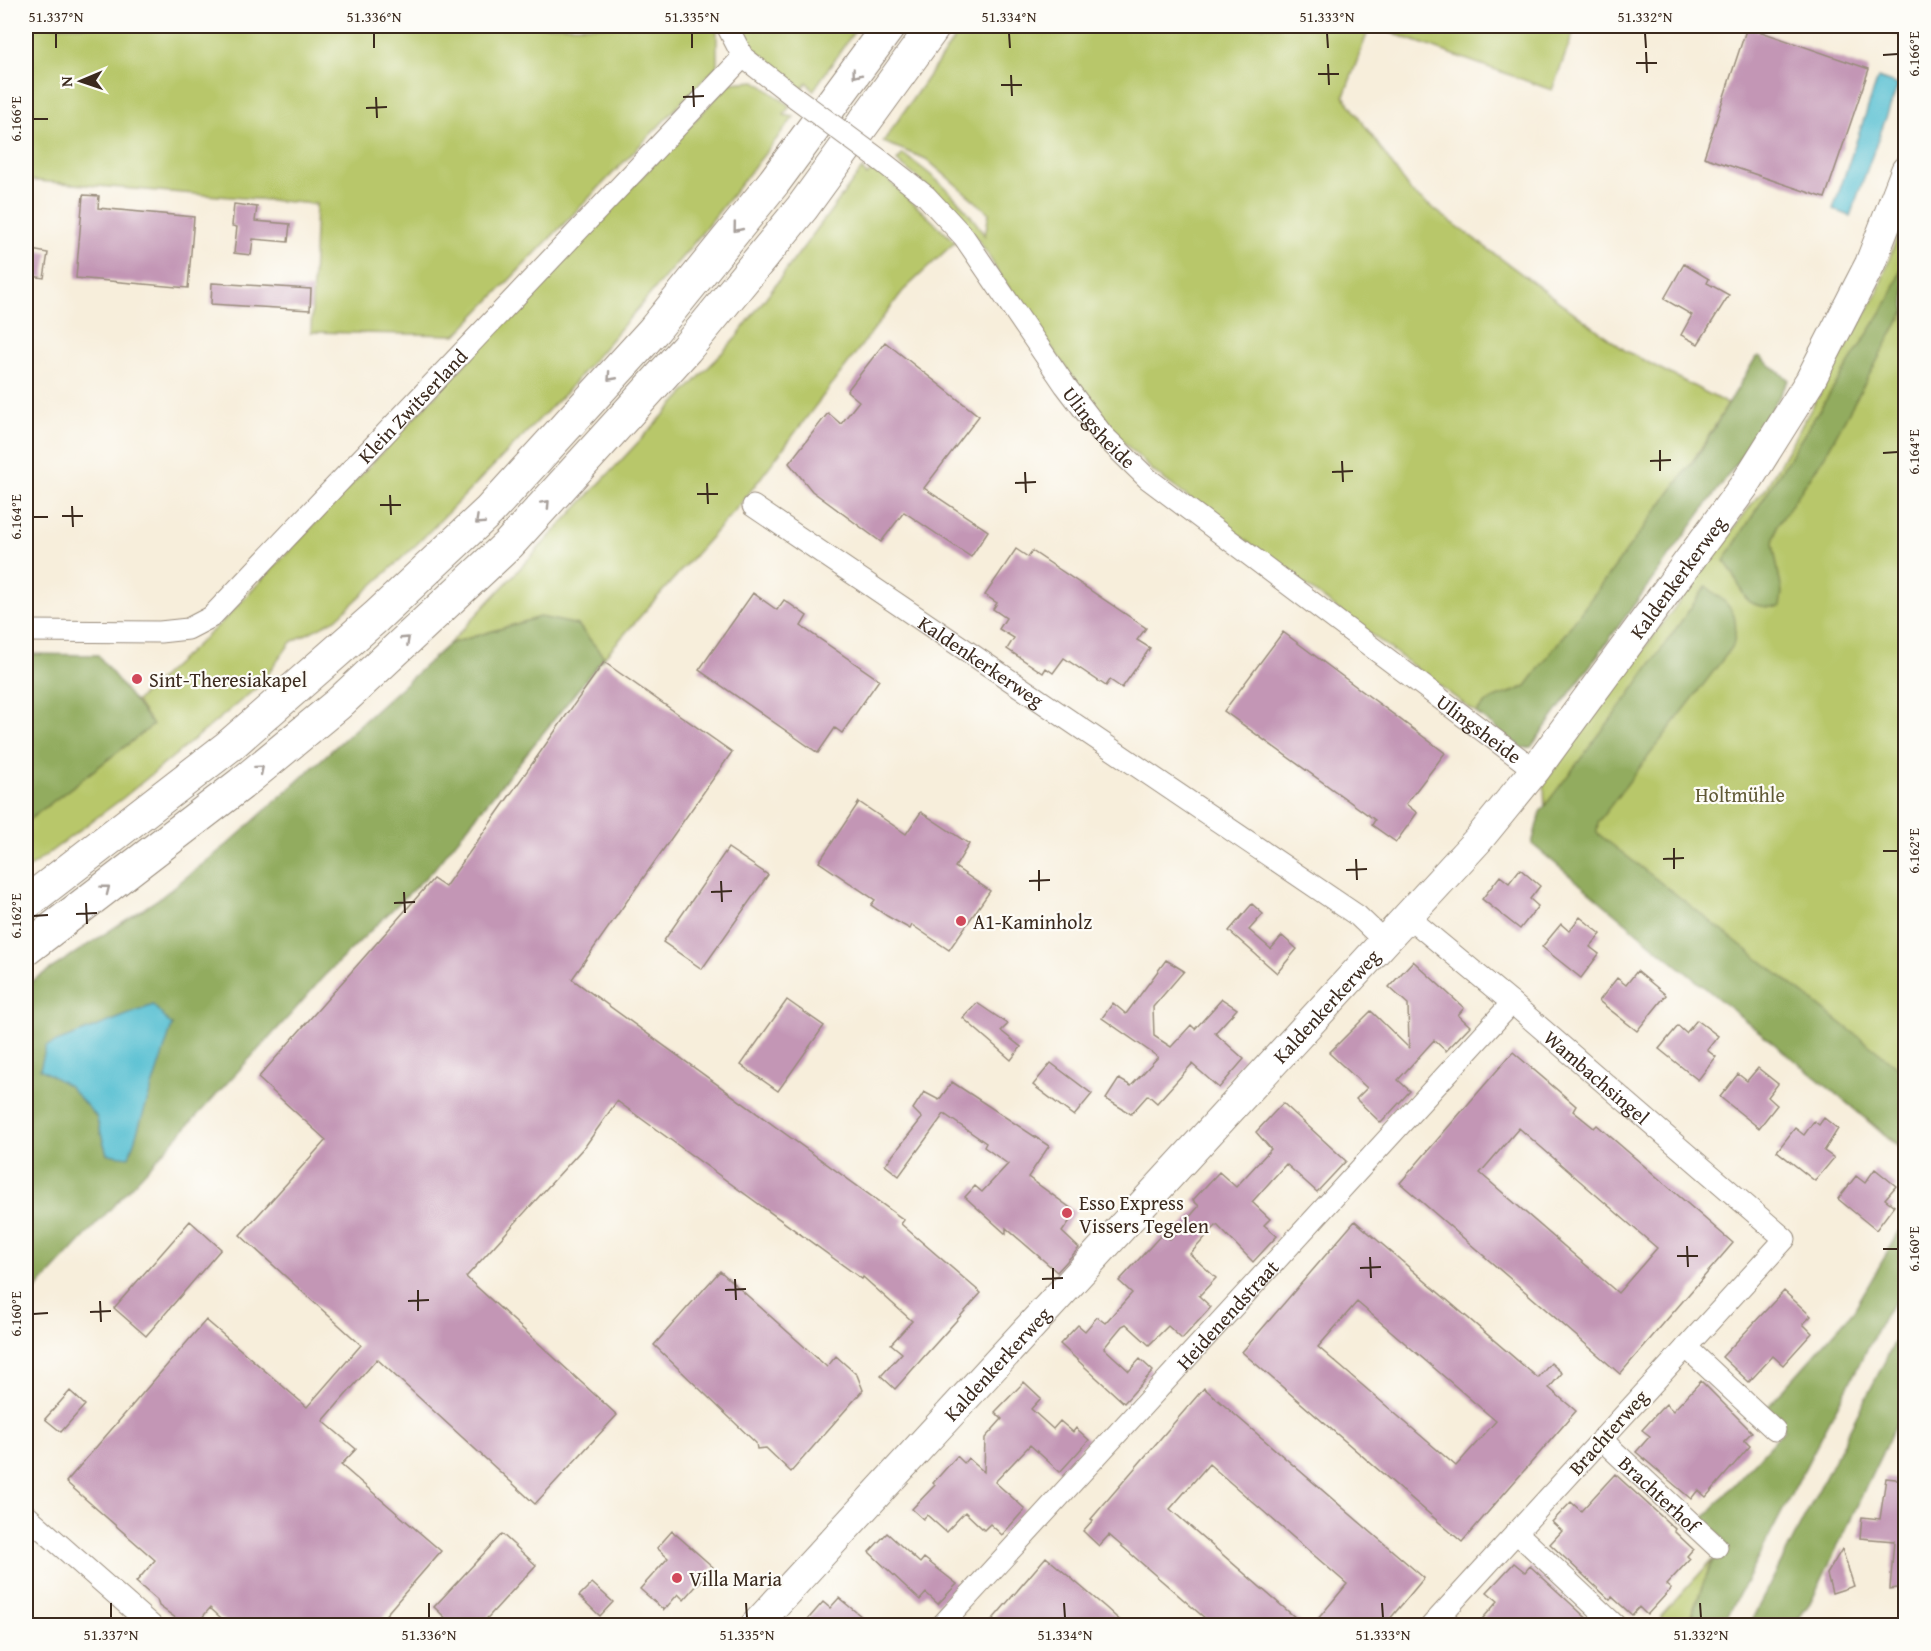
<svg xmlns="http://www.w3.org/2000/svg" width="1931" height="1651" font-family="'Gentium Book Plus',serif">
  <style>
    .green { fill: #b8c76a; stroke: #7a7844; stroke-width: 1.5 }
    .forest { fill: #92ac5e; stroke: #666b3e; stroke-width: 1.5; fill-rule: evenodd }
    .water { fill: #56bfd2; stroke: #487478; stroke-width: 1.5 }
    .building { fill: #c396b5; fill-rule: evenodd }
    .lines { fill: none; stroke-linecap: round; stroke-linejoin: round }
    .street-casing { stroke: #998c7c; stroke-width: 23 }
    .secondary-casing { stroke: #998c7c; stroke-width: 32 }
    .highway-casing { stroke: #998c7c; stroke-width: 35 }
    .street { stroke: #fff; stroke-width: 21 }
    .secondary { stroke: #fff; stroke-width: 30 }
    .highway { stroke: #fff; stroke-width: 33 }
    .street-bridge-casing { stroke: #998c7c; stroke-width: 23; stroke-linecap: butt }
    .street-bridge { stroke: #fff; stroke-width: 21 }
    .oneway { stroke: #a79f9a }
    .ticks { fill: none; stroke: #3b2a1e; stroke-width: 2 }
    .poi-dot { fill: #d1495b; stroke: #fdfcf7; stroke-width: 2 }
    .labels { text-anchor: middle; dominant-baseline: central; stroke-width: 4.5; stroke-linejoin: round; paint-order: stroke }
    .street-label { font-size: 20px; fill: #3b2a1e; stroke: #fdfcf7 }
    .poi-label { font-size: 20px; fill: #3b2a1e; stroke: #fdfcf7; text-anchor: start }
    .park-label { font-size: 20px; fill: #605935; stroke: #fdfcf7 }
    .neatline { fill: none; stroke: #3b2a1e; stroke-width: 2 }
    .ticks-label { font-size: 15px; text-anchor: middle; fill: #3b2a1e }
  </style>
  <rect width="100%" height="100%" fill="#fdfcf7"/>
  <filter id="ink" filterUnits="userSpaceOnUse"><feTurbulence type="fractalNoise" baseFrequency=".0167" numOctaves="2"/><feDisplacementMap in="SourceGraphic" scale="12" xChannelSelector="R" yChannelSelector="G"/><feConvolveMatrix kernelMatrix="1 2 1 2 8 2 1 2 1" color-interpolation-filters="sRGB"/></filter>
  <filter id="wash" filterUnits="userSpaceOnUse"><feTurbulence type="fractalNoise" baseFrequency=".008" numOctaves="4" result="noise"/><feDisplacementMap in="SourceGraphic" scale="24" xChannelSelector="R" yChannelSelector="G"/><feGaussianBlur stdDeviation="1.35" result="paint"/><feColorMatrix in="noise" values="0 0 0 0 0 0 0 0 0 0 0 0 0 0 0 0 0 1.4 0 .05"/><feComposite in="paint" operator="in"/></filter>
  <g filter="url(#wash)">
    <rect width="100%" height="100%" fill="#f7eedb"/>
    <path class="green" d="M 31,26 L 717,26 L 717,66 L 456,335 L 311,332 L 316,204 L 26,180 L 26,61 Z
      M 742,26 L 858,26 L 813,91 L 807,82 L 802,89 L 752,47 Z
      M 963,26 L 1370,26 L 1344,96 L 1411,192 L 1626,351 L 1728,404 C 1670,504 1596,594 1526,686 C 1503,699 1497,690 1476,713 L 1153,471 L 1110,429 L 997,271 C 974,225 936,193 897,161 L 903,154 C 936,177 963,201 985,236 L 989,213 L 926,159 L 883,142 Z
      M 1379,26 L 1576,26 L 1552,90 L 1378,28 Z
      M 1885,26 L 1905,26 L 1905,37 L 1884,30 Z
      M 756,81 L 790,106 L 784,115 L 794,117 L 689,249 L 566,392 L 417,544 L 336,619 L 291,642 L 260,685 L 123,798 L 26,870 L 26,822 L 153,725 L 136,701 L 224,620 L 730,83 Z
      M 874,167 L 955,242 L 903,291 L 743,501 L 604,657 L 578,625 L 540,617 L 449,644 L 734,340 L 862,169 L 867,176 Z
      M 1905,214 L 1905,1153 L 1546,843 L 1544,783 L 1757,497 L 1764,491 L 1877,294 Z
      M 1713,1559 L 1687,1625 L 1660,1626 L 1661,1616 Z"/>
    <path class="forest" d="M 1905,259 L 1905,310 L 1824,457 L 1777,526 L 1773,543 L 1782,592 L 1780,607 C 1734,610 1747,586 1724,561 L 1889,300 Z
      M 1759,356 L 1789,380 L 1750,445 L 1531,747 L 1522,748 L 1476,713 C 1497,690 1503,699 1526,686 L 1700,452 L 1756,357 Z
      M 1706,586 C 1731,607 1741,612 1733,646 L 1598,822 L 1597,833 L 1905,1073 L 1905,1150 L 1656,948 L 1532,844 L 1540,812 L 1627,698 Z
      M 540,617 L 578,625 L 604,657 L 434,869 L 324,976 L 292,1013 L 26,1300 L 26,985 L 160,898 L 228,844 L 449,644 ZM 172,1026 L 107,1154 L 96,1116 L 69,1086 Z
      M 26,654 L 98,655 L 153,725 L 26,822 Z
      M 1905,1222 L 1905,1289 L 1886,1313 L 1723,1625 L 1687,1626 C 1701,1598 1703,1570 1725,1546 L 1724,1540 L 1703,1519 L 1785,1429 L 1765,1410 L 1854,1310 Z
      M 1905,1322 L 1905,1405 L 1812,1600 L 1794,1625 L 1749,1625 Z"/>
    <path class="water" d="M 1878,78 L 1898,85 L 1850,216 L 1833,209 Z
      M 153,1005 L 172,1026 L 129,1157 L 107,1154 L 96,1116 L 69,1086 L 40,1069 L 46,1046 Z"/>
    <g id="blocks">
      <path class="building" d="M 1747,27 L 1869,69 L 1825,198 L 1704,157 Z
        M 83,195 L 99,196 L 98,208 L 194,217 L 188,288 L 76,278 Z
        M 234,204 L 257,207 L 255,221 L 290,224 L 288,242 L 253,239 L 251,255 L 234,253 L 237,227 L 232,226 Z
        M 26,249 L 48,253 L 44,278 L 26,275 Z
        M 1684,264 L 1709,279 L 1707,283 L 1729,295 L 1698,344 L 1681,335 L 1692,315 L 1664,299 Z
        M 212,283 L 311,289 L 310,310 L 211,304 Z
        M 885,342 L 979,416 L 924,488 L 988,531 L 971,557 L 904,512 L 881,542 L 812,491 L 789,463 L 828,413 L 841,424 L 859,401 L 847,391 Z
        M 1016,549 L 1028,557 L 1032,551 L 1146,628 L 1137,640 L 1150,648 L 1122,688 L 1110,680 L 1106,686 L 1064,658 L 1053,673 L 1046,668 L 1043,673 L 1007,649 L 1014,638 L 999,629 L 1006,618 L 993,609 L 997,603 L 985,595 Z
        M 753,593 L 777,610 L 784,600 L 807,616 L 801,626 L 879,680 L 842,733 L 835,728 L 818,753 L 699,670 Z
        M 1283,632 L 1445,753 L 1406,804 L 1417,813 L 1396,842 L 1372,825 L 1375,820 L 1224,711 Z
        M 604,662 L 732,752 L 572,979 L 904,1220 L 901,1224 L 981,1293 L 895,1389 L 881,1376 L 902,1353 L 891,1344 L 912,1321 L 863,1277 L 862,1279 L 617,1101 L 586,1145 L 466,1277 L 617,1415 L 535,1504 L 377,1359 L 323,1421 L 356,1449 L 341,1465 L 441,1551 L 376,1626 L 230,1626 L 210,1608 L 195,1626 L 187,1626 L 159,1606 L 157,1600 L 136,1582 L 155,1560 L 66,1482 L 206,1320 L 307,1407 L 361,1345 L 240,1235 L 326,1140 L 258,1078 L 433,879 L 445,887 Z
        M 859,802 L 906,834 L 921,812 L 969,844 L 955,867 L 990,891 L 949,950 L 912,925 L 910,929 L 887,916 L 871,905 L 875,900 L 819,862 Z
        M 728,848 L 768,875 L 702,969 L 663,942 Z
        M 1520,869 L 1540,886 L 1530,899 L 1538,906 L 1520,929 L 1482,899 L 1500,876 L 1509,883 Z
        M 1252,904 L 1263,914 L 1249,930 L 1271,949 L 1282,936 L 1297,949 L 1277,973 L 1229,931 Z
        M 1580,917 L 1601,934 L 1590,947 L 1599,954 L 1581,978 L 1542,947 L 1561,924 L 1569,931 Z
        M 1166,960 L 1184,971 L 1153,1007 L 1154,1036 L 1171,1047 L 1191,1025 L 1195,1029 L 1222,999 L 1237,1009 L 1215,1033 L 1244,1059 L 1219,1088 L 1192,1064 L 1157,1103 L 1148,1095 L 1131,1114 L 1106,1099 L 1119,1079 L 1131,1086 L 1158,1057 L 1102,1018 L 1113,1003 L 1126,1014 Z
        M 1413,961 L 1464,1008 L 1458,1015 L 1470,1026 L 1446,1051 L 1434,1040 L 1398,1080 L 1410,1091 L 1381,1123 L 1356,1099 L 1367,1088 L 1329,1053 L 1371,1011 L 1409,1048 L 1408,1004 L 1389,987 Z
        M 1637,971 L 1666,995 L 1637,1031 L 1599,1001 L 1617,978 L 1626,985 Z
        M 787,1000 L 824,1026 L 778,1091 L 741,1065 Z
        M 977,1003 L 1008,1024 L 1001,1031 L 1021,1047 L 1011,1060 L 963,1018 Z
        M 1697,1020 L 1718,1036 L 1707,1050 L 1716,1057 L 1698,1080 L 1659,1049 L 1678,1026 L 1686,1033 Z
        M 1513,1052 L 1576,1106 L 1573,1111 L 1594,1128 L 1597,1125 L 1733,1243 L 1620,1374 L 1400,1183 ZM 1519,1128 L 1657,1248 L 1618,1293 L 1480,1173 Z
        M 1051,1063 L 1092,1094 L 1074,1116 L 1033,1085 Z
        M 1758,1068 L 1778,1084 L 1768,1097 L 1777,1105 L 1759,1128 L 1720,1097 L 1738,1074 L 1747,1081 Z
        M 952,1082 L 1049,1146 L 1028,1177 L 1076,1212 L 1062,1232 L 1079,1248 L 1057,1272 L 1006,1228 L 1006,1234 L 965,1197 L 975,1186 L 982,1192 L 1008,1164 L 984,1147 L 986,1143 L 944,1114 L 899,1176 L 885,1165 L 922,1118 L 913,1109 L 924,1092 L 939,1100 Z
        M 1283,1103 L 1346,1161 L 1317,1192 L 1286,1164 L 1252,1202 L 1270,1219 L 1264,1225 L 1277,1236 L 1253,1262 L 1217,1225 L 1212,1230 L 1190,1254 L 1216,1278 L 1199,1296 L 1211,1307 L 1182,1339 L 1168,1326 L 1149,1345 L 1126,1324 L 1122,1326 L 1104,1348 L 1129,1371 L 1140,1359 L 1153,1371 L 1124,1403 L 1060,1344 L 1078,1325 L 1085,1331 L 1097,1317 L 1105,1323 L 1132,1293 L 1119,1281 L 1163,1233 L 1170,1239 L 1181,1227 L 1199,1206 L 1193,1200 L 1219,1172 L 1236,1187 L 1271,1149 L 1256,1132 Z
        M 1824,1118 L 1838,1129 L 1824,1151 L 1834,1158 L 1815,1181 L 1777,1151 L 1795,1128 L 1804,1135 L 1814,1121 L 1819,1125 Z
        M 1875,1169 L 1896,1186 L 1885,1199 L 1894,1206 L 1876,1230 L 1838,1199 L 1856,1176 L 1865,1183 Z
        M 190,1221 L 221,1249 L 146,1336 L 114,1308 Z
        M 1355,1221 L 1538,1378 L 1551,1363 L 1562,1373 L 1549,1388 L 1576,1411 L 1462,1542 L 1242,1352 ZM 1357,1302 L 1496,1421 L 1456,1466 L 1318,1347 Z
        M 720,1271 L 827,1367 L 836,1356 L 857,1375 L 863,1390 L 791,1472 L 766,1448 L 757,1449 L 756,1443 L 654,1345 Z
        M 1784,1291 L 1811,1316 L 1803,1324 L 1812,1333 L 1783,1365 L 1773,1356 L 1749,1382 L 1722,1357 Z
        M 1701,1381 L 1752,1432 L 1744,1440 L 1750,1446 L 1706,1497 L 1698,1490 L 1691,1499 L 1636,1452 L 1650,1436 L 1642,1430 L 1660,1410 L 1666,1404 L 1673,1411 Z
        M 1024,1382 L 1041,1398 L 1031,1409 L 1053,1429 L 1060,1421 L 1073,1432 L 1076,1428 L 1089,1440 L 1060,1472 L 1030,1445 L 995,1482 L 1025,1509 L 1002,1535 L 990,1524 L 984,1530 L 965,1512 L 946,1532 L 927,1515 L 923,1519 L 912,1509 L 935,1485 L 933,1483 L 957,1456 L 964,1463 L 968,1458 L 984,1472 L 985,1438 L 1002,1419 L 995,1412 Z
        M 1204,1388 L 1424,1578 L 1384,1626 L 1312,1626 L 1347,1584 L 1209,1464 L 1170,1509 L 1305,1626 L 1214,1626 L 1109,1535 L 1099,1546 L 1083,1531 L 1093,1520 L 1091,1519 Z
        M 70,1391 L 85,1405 L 61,1432 L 45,1419 Z
        M 1615,1474 L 1675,1529 L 1674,1531 L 1693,1549 L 1687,1556 L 1690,1559 L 1666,1585 L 1671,1589 L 1647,1615 L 1639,1607 L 1632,1615 L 1612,1597 L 1610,1600 L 1550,1544 L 1562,1531 L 1552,1522 L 1571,1502 L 1581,1511 Z
        M 1886,1478 L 1905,1480 L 1901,1499 L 1905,1499 L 1905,1587 L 1890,1589 L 1894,1541 L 1860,1538 L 1862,1517 L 1880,1519 Z
        M 672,1531 L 713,1567 L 684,1600 L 678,1594 L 664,1610 L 640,1589 L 668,1558 L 657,1548 Z
        M 887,1533 L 920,1563 L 924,1558 L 957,1584 L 938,1604 L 926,1593 L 920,1600 L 869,1552 Z
        M 502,1534 L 536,1565 L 480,1626 L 454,1626 L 434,1607 Z
        M 1842,1549 L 1854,1586 L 1832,1593 L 1827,1574 Z
        M 1046,1557 L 1105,1607 L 1126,1626 L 987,1626 Z
        M 1514,1563 L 1525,1572 L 1530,1566 L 1595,1626 L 1476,1626 L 1498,1601 L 1487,1592 Z
        M 592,1583 L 613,1602 L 600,1616 L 579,1596 Z
        M 839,1598 L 873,1626 L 802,1626 L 823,1602 L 830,1608 Z"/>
    </g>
  </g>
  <g filter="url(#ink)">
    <use href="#blocks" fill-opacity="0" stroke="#998c7c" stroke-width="1.5"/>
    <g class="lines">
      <defs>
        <g id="street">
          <path d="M 727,26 L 743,57 L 796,98"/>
          <path id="s1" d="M 880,160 L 926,196 L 964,237 L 1065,385 L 1103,435 L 1147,478 L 1535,770"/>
          <path id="s2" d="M 753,506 L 1358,916 L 1384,941"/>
          <path id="s3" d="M 26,631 L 160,632 L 188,629 L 211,617 L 743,57"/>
          <path id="s4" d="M 1407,916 L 1512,1003 L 1785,1239 L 1431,1626"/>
          <path d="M 1686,1347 L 1775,1430"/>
          <path id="s5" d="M 1601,1439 L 1717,1547"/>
          <path d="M 26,1515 L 152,1626"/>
          <path d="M 1516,1532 L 1616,1626"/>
          <path id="s6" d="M 941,1626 L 1512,1003"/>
        </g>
        <g id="secondary">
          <path id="s7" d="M 755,1626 L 1478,840 L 1535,770 L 1744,486 L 1810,381 L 1870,264 L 1906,171"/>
        </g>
        <path id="highway" d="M 26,903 L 229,746 L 376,617 L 489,511 L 654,330 L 774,182 L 889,26
          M 26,949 L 241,784 L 338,704 L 509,544 L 686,349 L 802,208 L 934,26"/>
      </defs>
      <use href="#street" class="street-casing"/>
      <use href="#secondary" class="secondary-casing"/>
      <use href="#highway" class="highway-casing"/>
      <use href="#street" class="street"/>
      <use href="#secondary" class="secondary"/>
      <use href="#highway" class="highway"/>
      <defs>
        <path id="street-bridge" d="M 796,98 L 880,160"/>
      </defs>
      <use href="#street-bridge" class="street-bridge-casing"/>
      <use href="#street-bridge" class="street-bridge"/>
    </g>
    <defs><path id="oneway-chevron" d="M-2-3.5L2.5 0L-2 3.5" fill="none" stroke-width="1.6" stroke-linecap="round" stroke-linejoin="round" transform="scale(1.5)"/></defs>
    <g class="oneway">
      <use href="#oneway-chevron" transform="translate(856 74) rotate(127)"/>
      <use href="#oneway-chevron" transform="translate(737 228) rotate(129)"/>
      <use href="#oneway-chevron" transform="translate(611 377) rotate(132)"/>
      <use href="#oneway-chevron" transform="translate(546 504) rotate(-47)"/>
      <use href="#oneway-chevron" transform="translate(479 521) rotate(137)"/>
      <use href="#oneway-chevron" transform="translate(406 640) rotate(-43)"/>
      <use href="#oneway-chevron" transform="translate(260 769) rotate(-40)"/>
      <use href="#oneway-chevron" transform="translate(106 889) rotate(-38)"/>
    </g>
  </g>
  <path class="ticks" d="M 56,33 L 56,48M 374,33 L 374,48M 692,33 L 692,48M 1009,33 L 1010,48M 1327,33 L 1328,48M 1645,33 L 1646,48M 1646,52 L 1647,73M 1883,55 L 1898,54M 1636,63 L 1657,63M 1328,64 L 1329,85M 1318,74 L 1339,74M 1011,75 L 1012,96M 1001,85 L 1022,85M 693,86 L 694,107M 376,97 L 377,118M 683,97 L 704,96M 366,108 L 387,107M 33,119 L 48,119M 1660,450 L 1660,471M 1883,453 L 1898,452M 1342,461 L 1343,482M 1650,461 L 1671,460M 1025,472 L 1026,493M 1332,472 L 1353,471M 707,483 L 708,504M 1015,483 L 1036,482M 697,494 L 718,494M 390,495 L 391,515M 380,505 L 401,505M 72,506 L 73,527M 62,516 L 83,516M 33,517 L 48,517M 1674,848 L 1674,869M 1883,851 L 1898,851M 1356,859 L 1357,880M 1663,859 L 1684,858M 1039,870 L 1039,891M 1346,870 L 1367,869M 721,881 L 722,902M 1029,881 L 1050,880M 404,892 L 405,913M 711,892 L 732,891M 86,903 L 87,924M 394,903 L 415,902M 76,914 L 97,913M 33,916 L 48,915M 1687,1246 L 1688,1267M 1883,1249 L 1898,1249M 1677,1256 L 1698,1256M 1370,1257 L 1371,1278M 1053,1268 L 1053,1289M 1360,1268 L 1381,1267M 735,1279 L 736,1300M 1042,1279 L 1063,1278M 418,1290 L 418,1311M 725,1290 L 746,1289M 100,1301 L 101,1322M 408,1301 L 429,1300M 90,1312 L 111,1311M 33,1314 L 48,1313M 111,1603 L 111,1618M 429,1603 L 429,1618M 746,1603 L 747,1618M 1064,1603 L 1065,1618M 1382,1603 L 1383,1618M 1700,1603 L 1701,1618"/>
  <g class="poi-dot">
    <circle cx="137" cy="679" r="6"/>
    <circle cx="961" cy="921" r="6"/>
    <circle cx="1067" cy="1213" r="6"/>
    <circle cx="677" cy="1578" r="6"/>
  </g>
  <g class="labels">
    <g class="street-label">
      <text stroke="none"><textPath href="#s3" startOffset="480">Klein Zwitserland</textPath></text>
      <text stroke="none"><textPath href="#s1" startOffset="348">Ulingsheide</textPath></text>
      <text stroke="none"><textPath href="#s7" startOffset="1398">Kaldenkerkerweg</textPath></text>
      <text stroke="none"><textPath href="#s2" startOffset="276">Kaldenkerkerweg</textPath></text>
      <text stroke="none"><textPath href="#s1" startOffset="834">Ulingsheide</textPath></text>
      <text stroke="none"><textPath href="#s7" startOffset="843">Kaldenkerkerweg</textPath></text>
      <text stroke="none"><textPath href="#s4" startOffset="249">Wambachsingel</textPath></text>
      <text stroke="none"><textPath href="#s6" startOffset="423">Heidenendstraat</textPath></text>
      <text stroke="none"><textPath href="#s7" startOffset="357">Kaldenkerkerweg</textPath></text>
      <text transform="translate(1608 1432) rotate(-48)">Brachterweg</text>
      <text stroke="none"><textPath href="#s5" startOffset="80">Brachterhof</textPath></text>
    </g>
    <g class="poi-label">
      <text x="149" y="679">Sint-Theresiakapel</text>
      <text x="973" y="921">A1-Kaminholz</text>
      <text x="1079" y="1202">Esso Express<tspan x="1079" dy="23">Vissers Tegelen</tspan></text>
      <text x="689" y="1578">Villa Maria</text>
    </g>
    <g class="park-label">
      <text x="1740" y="794">Holtmühle</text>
    </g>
  </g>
  <rect width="1931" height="1651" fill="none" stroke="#fdfcf7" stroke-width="66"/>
  <g transform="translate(81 81) rotate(268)" stroke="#fdfcf7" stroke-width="4.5" paint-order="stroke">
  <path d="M0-4.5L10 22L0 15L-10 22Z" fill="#3b2a1e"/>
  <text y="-9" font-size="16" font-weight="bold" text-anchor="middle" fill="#3b2a1e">N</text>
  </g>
  <rect x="33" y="33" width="1865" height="1585" class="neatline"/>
  <g class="ticks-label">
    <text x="56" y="22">51.337°N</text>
    <text x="374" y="22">51.336°N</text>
    <text x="692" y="22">51.335°N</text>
    <text x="1009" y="22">51.334°N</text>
    <text x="1327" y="22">51.333°N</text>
    <text x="1645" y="22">51.332°N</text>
    <text transform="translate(1914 54) rotate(-90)" y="5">6.166°E</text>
    <text transform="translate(16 119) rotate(-90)" y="5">6.166°E</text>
    <text transform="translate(1914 452) rotate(-90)" y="5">6.164°E</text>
    <text transform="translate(16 517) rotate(-90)" y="5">6.164°E</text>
    <text transform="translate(1914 851) rotate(-90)" y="5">6.162°E</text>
    <text transform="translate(16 916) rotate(-90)" y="5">6.162°E</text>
    <text transform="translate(1914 1249) rotate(-90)" y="5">6.160°E</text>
    <text transform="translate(16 1314) rotate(-90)" y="5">6.160°E</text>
    <text x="111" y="1640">51.337°N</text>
    <text x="429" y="1640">51.336°N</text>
    <text x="747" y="1640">51.335°N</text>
    <text x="1065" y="1640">51.334°N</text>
    <text x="1383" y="1640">51.333°N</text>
    <text x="1701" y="1640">51.332°N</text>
  </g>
</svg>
